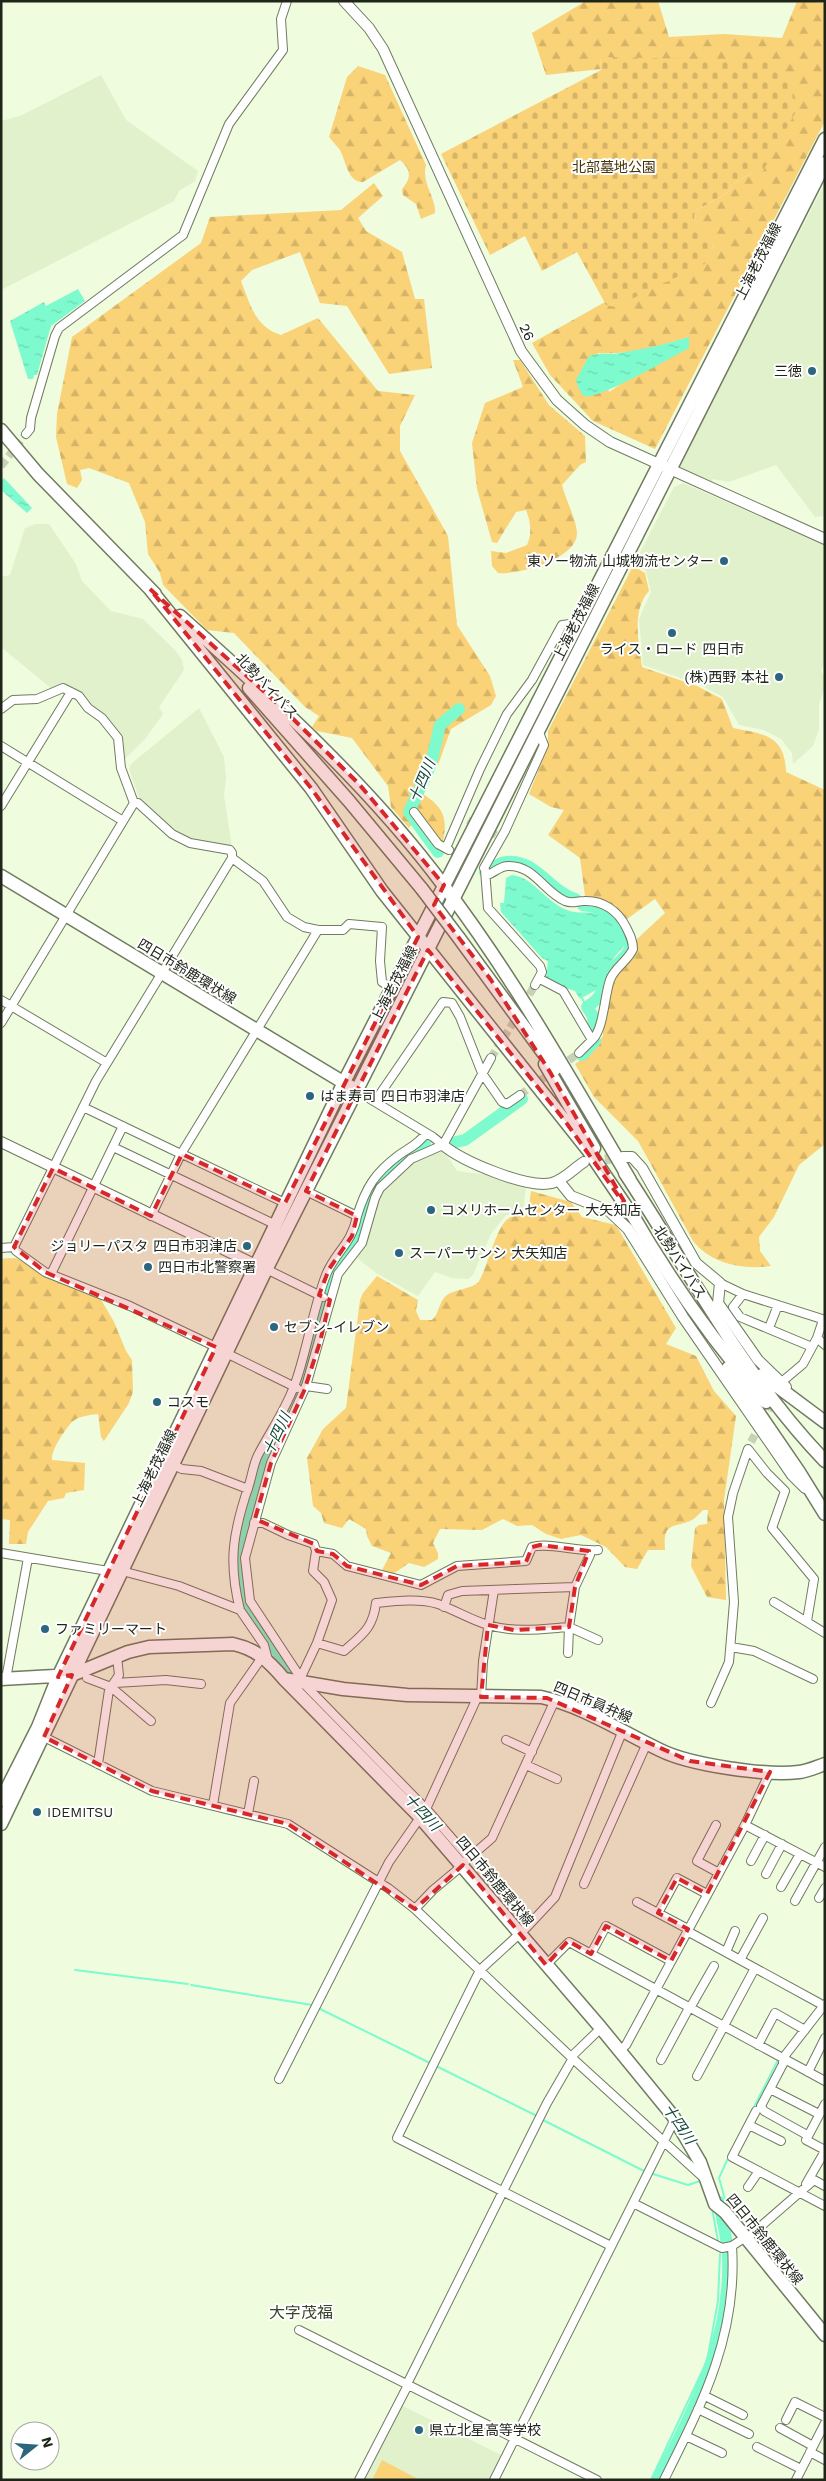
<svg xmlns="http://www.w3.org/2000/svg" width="826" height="2481" font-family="'Work Sans','Noto Sans JP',sans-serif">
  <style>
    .built { fill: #e0f1cc }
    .green { fill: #fad278 }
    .forest { fill: url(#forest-firs); fill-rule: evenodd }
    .cemetery { fill: url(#cemetery-stones) }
    .water { fill: url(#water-ripples) }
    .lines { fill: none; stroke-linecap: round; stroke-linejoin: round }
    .stream { stroke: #7dface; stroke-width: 2 }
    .river { stroke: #7dface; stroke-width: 12 }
    .minor-tunnel { stroke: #c6d1b7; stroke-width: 8; stroke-dasharray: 8 4; stroke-linecap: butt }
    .tertiary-tunnel { stroke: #c6d1b7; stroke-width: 10; stroke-dasharray: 10 5; stroke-linecap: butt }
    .minor-casing { stroke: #707b61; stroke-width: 10 }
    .tertiary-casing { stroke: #707b61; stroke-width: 12 }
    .primary-casing { stroke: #707b61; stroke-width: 15 }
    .trunk-casing { stroke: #707b61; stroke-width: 15 }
    .minor { stroke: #fff; stroke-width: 8 }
    .tertiary { stroke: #fff; stroke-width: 10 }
    .primary { stroke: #fff; stroke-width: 12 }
    .trunk { stroke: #fff; stroke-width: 12 }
    .trunk-bridge-casing { stroke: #707b61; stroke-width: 15; stroke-linecap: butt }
    .trunk-bridge { stroke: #fff; stroke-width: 12 }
    .marked { fill: #d62828; fill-opacity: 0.2; stroke: #d62828; stroke-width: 4; stroke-dasharray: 10 6; stroke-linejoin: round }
    .poi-dot { fill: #2b657e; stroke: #fff; stroke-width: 2 }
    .labels { text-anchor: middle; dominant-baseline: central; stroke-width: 4; stroke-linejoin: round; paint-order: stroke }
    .park-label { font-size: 14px; fill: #463407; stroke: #fff }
    .street-label { font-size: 14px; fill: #20251a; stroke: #fff }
    .poi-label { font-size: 14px; fill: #20251a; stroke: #fff; text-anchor: start }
    .water-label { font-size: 15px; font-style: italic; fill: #104736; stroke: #fff }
    .quarter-label { font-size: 16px; fill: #3a442c; stroke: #fff }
  </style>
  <defs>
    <pattern id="forest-firs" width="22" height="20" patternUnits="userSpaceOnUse" patternTransform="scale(1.25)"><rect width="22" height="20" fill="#fad278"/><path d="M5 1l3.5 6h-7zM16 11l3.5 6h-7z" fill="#d6b467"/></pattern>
    <pattern id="cemetery-stones" width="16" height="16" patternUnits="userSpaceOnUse" patternTransform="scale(1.25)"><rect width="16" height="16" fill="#fad278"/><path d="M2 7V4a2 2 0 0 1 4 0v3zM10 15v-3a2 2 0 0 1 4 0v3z" fill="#d6b467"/></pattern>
    <pattern id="water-ripples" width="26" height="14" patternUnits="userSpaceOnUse" patternTransform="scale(1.25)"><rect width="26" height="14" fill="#7dface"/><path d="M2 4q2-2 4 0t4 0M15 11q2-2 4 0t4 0" fill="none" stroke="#6cd6b0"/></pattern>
  </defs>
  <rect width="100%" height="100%" fill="#effcde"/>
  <path class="built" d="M 101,75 L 126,120 L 198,171 L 195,181 L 179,191 L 174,201 L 1,290 L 1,121 L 20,116 Z
    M 825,183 L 825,516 L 815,517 L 776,465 L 729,482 L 713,479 L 709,486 L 680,473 L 679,466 Z
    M 683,483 L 825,545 L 825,662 L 821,671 L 825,678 L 825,687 L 819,704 L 819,729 L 813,746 L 793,764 L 792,753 L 781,739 L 764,730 L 739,725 L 723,697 L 698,684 L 643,665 L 639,619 L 651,592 L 646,571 L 634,564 L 674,487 Z
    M 36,524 L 49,524 L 76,564 L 82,581 L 111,611 L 143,619 L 175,650 L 182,660 L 184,670 L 159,707 L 163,714 L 145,739 L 125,759 L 122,740 L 80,696 L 52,689 L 1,647 L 1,577 L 10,575 L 25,528 Z
    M 199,708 L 224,757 L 226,778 L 224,795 L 232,848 L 193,842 L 173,832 L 140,801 L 129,769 L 131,764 Z
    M 444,1151 L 457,1171 L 495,1176 L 526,1186 L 523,1213 L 506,1215 L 491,1234 L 473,1275 L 468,1279 L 452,1278 L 435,1272 L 418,1296 L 376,1273 L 356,1257 L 369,1236 L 378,1201 L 384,1190 L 405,1168 L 417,1159 L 426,1154 Z
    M 401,2405 L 501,2455 L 488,2480 L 363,2480 Z"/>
  <path class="green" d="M 382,2460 L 418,2479 L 418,2480 L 372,2480 Z"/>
  <path class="forest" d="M 586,1 L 658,1 L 669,37 L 724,34 L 782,38 L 797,1 L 825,3 L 825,121 L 655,449 L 593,421 L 550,375 L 532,343 L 605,302 L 606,305 L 714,251 L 713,241 L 694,219 L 695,211 L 727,193 L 733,184 L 752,173 L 763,170 L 600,58 L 601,69 L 546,75 L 532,33 ZM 689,337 L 609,392 L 598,353 C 630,355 659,346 689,337 Z
    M 358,66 L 385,75 L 426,165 C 421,183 436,197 435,213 L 421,219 L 416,204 L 403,195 L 402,189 C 412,177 411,170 400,160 L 363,182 C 348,183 346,161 340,150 C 337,146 333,142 329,137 L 347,77 Z
    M 374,183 L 383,196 L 358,218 L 366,231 L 402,252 L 415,299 L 424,299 L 432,368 L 389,374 L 347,306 L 320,303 L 300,252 L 252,270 L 241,281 C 250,304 255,327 281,335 L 318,318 L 378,391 L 415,395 L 400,426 L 400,451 L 448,536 L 457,625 L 490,676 L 496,696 L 491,705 L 451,729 L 438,765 L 433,767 L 422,783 L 423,794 C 449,811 447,823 441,851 L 413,823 L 409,828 L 391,807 L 388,786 L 352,738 L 317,731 L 312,727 L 319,716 L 305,707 L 234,633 L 207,630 L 163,585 L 160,573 L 148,554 L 145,522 L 129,483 L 89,468 L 80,470 L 82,480 L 77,488 L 67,484 L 56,437 L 57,414 L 72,337 L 201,243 L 210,217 L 341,210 Z
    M 513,360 L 520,360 L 549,405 L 585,436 L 586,462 L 580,465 L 562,485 C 565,498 577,521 577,534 C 576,559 518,575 498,573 L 492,566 L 491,551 L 506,553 L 527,545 C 532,534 531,522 526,510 L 516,512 L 497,543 L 492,542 L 477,489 L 472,443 L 485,403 L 523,387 Z
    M 633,566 L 645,573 L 649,591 C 631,611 639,643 642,667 L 697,686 L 722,699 L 733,728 C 764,734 785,735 786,772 L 825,790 L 825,1144 L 799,1165 L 774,1217 L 759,1237 L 760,1251 L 771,1266 C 743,1270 711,1264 693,1241 L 638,1141 L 594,1097 L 575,1064 L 591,1053 L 603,1036 L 603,1019 L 612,983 L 616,975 L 633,958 L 636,949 L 636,940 L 665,913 L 655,899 L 627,919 L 615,905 L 585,896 L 580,858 L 548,835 L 564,810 L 551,807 L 529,794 L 548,746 L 548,731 Z
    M 531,1191 L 571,1202 L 582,1217 L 616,1225 L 676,1328 L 666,1344 L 696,1356 L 714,1391 L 736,1416 L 724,1500 L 726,1600 L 707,1597 L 691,1566 L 695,1528 L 699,1525 L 707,1524 L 708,1510 L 703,1510 C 699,1514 695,1519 690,1521 C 671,1528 663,1523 665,1550 L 648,1550 L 637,1569 L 625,1567 L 606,1547 L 581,1535 L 561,1539 L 546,1534 L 532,1525 L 517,1526 L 503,1519 L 482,1530 L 440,1529 L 433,1543 L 438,1553 L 438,1559 L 424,1567 L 409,1563 L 393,1574 L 381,1572 L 391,1553 L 372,1546 L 367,1536 L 366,1529 L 349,1519 L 342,1528 L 324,1523 L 321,1513 L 313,1506 L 307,1458 L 323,1429 L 346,1408 L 360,1300 L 363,1293 L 377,1276 L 418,1300 L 416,1311 L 420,1320 L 432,1320 C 440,1313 438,1302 447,1295 C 455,1289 474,1289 479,1281 C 487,1269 496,1226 509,1218 C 513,1215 522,1215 528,1214 Z
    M 16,1258 L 46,1275 L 99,1296 L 114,1322 L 126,1351 L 132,1360 L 133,1392 L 129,1403 L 104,1441 L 101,1437 L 98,1414 C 89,1415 79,1416 72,1422 C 65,1430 51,1449 52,1460 L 85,1463 L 84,1490 L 66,1493 L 64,1498 L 48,1501 L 28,1532 L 26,1544 L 9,1544 L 10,1520 L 1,1519 L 1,1259 Z"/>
  <path class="cemetery" d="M 600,57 L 778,61 L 799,106 L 763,171 L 752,173 L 733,184 L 727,193 L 695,211 L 694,219 L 713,240 L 714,251 L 706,263 L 615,307 L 606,305 L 577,252 L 542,271 L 525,236 L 490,255 L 441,154 L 601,70 Z"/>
  <path class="water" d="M 78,289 L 85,301 L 51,326 L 37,375 L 34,375 L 33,379 L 28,379 L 10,321 L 44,302 L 46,306 Z
    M 689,337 L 689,348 C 674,356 596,401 585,396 C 580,394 578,386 576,380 L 589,356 C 600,352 609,355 620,353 C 644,349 666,344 689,337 Z
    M 4,478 L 32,508 L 27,513 L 1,490 L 1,481 Z
    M 512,875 C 533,877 547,903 567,910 C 582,916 596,908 609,919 C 616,924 622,938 624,946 L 606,967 L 596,990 L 580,999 L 575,991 L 565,988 L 546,977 L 548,961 L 542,958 L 501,912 L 500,903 L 504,903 L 506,878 Z"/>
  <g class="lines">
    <path class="stream" d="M 582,998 L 587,1007
      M 75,1970 L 188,1984
      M 191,1985 L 312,2005
      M 318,2008 L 430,2063
      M 436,2066 L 537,2116
      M 753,2109 L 779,2058
      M 543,2120 L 646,2172
      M 650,2173 L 688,2185 L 700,2181
      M 727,2206 L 719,2178 L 729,2156
      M 712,2208 L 718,2241
      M 724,2229 L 725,2222
      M 651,2480 L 707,2361 L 718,2301 L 720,2254"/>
    <path class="river" d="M 438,852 L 409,812 L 431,764 L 440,725 L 459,709
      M 485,872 C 492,870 499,862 506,862 C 536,859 549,891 575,899
      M 583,905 C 609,907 622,921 630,946 C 629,956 616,964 610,971 C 597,987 610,992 587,1007 L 593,1016 L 594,1035
      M 582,1055 L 595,1041
      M 456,1142 L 465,1140 L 522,1099
      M 318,1705 L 294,1678 L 245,1601 L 239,1553 L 262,1467 L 300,1385 L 333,1271 L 357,1239 L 368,1196 L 374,1187 L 398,1162 L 425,1144
      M 334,1721 L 383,1771
      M 658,2480 C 694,2409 731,2339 728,2258 C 728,2239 722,2220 719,2202"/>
    <path class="minor-tunnel" d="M 1,466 L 26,434
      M 468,820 L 496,835
      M 450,850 L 482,867
      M 523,1005 L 535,985
      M 491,1058 L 518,1015
      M 520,1095 L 579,1053
      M 751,1442 L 774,1399"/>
    <path class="tertiary-tunnel" d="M 590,1161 L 623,1157"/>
    <defs>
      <path id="minor" d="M 26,434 L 30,429 L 31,418 L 55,336 L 59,328 L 183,235 L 229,124 L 283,50 L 281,19 L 287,1
        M 1,709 L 13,700 L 37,699 L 63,688 L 79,696 L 88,708 L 102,718 L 118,738 L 121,768 L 134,803
        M 1,746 L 123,821
        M 1,806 L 71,692
        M 414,812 L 438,844 L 449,850
        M 446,848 L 480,769 L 507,714 L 532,680 L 562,625 L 578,623
        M 232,858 L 263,881 L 287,917 L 304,927 L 318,930 L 343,930 L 349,924 L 382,927 L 380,961 L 382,982 L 393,989
        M 484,868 L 505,831 L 544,745 L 538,730
        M 485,870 L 488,908 L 540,966 L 542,972 L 535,985
        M 487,875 C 494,873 500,866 508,866 C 534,865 544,892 565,901 C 573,904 576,901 584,901 C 603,900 618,911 626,927 C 630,935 633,941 633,949 C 628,961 614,968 610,980 C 604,997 604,1029 592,1040 L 563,991 L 540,979
        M 1,1000 L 107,1063
        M 1,1023 L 134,803 L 138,803 L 172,834 L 190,843 L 230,850 L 232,853 L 232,858 L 96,1081 L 14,1247
        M 579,1053 L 592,1040
        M 357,1091 L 433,1137 L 443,1145
        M 377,1103 L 380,1094 L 443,1002 L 452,1003 L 460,1017 L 482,1073 L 502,1102 L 507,1104 L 520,1095
        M 83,1107 L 181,1154
        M 113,1147 L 274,1224
        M 182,1154 L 285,1203
        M 306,1191 L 357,1216 C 366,1187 375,1173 399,1155 C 409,1148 420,1143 426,1133
        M 151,1216 L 181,1154 L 318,930
        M 14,1247 L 16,1251 L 45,1272 L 130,1306 L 216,1347
        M 1,1248 L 14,1247
        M 264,1268 L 323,1297
        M 51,1274 L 123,1126
        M 720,1283 L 743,1294 L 825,1320
        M 743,1294 L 733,1307 L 740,1317 L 812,1347
        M 769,1328 L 778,1305
        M 817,1338 L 825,1345
        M 226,1353 L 297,1388
        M 784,1380 L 803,1364 L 817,1338 L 823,1320
        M 306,1386 L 327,1389
        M 173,1465 L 182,1469 L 201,1471 L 248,1489
        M 254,1523 L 263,1523 L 288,1535 L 314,1544 L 316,1551 L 333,1554 L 347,1566 L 421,1585 L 457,1566 L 526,1561 L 532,1547 C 548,1542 579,1552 598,1550
        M 316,1551 L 313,1571 L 324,1582 L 332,1600 L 317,1643
        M 1,1553 L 108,1571
        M 122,1571 L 179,1586 L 240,1610 L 264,1645 L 268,1660
        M 575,1587 L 590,1555 L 589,1551
        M 774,1602 L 825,1633
        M 240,1610 C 228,1562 233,1533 248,1488 C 252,1477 253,1465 258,1455 C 271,1430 287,1408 296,1381 C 308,1346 313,1309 326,1275 C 335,1252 352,1244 357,1216
        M 731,1647 L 754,1651 L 813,1679
        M 568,1653 L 569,1627 L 598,1640
        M 301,1677 L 317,1643 L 344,1651 C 363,1634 373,1628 376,1603 C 395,1601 419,1598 438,1604 C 455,1610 471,1620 488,1625 C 514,1633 542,1629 569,1627 L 575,1587 L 462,1591 L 448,1595 L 444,1607
        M 87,1678 L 111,1687 L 151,1721
        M 6,1679 L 28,1558
        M 115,1683 L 166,1680 L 201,1684
        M 481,1697 L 483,1661 L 494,1590
        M 711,1703 L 729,1662 L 734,1602 L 728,1517 L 733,1493 L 748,1449 L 767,1473 L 785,1491 L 772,1528 L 814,1579 L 807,1621
        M 44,1737 L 152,1791 L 288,1824 L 388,1888 L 415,1909 L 571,2057 L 705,2179
        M 506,1740 L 532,1752
        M 98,1764 L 109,1690 L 119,1675 L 117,1657
        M 526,1765 L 557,1779
        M 213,1805 L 230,1703 L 263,1656
        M 248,1814 L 254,1781
        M 716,1825 L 697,1861 L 719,1873
        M 745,1825 L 825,1867
        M 469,1858 L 492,1838 L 555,1700
        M 751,1861 L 765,1835
        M 462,1865 L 469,1858 L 430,1813 L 306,1686 L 250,1601 L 245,1558 L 271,1463 L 306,1386 L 338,1274 L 362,1243 L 375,1198 L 380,1188 L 411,1159 L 443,1145 L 491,1058
        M 766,1874 L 782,1844
        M 584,1884 L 647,1743
        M 781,1887 L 800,1854
        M 819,1898 L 825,1888
        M 795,1901 L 825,1847
        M 637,1902 L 688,1929
        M 415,1909 L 433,1890 L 463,1865
        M 658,1913 L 677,1878 L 707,1894
        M 687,1931 L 819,2003
        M 726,1952 L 735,1931
        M 591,1954 L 606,1926 L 671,1961
        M 740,1960 L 763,1918
        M 546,1965 L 569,1942 L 825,2081
        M 690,2008 L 714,1966
        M 758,2045 L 775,2013 L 805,2030
        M 619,2051 L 626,2045 L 745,1825 L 770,1772
        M 571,2057 L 601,2028
        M 661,2060 L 689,2008
        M 808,2072 L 825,2038
        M 697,2076 L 755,1968
        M 279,2079 L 389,1862 L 426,1809 L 477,1698
        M 770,2089 L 819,2114
        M 825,2104 L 806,2140 L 825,2150
        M 756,2111 L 732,2157 L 825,2206
        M 749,2125 L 781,2141
        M 807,2135 L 764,2111 L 761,2106 L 783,2064 L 783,2058 L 825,2004
        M 806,2184 L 825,2151
        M 748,2187 L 759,2171
        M 633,2203 L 673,2123 L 676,2121
        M 745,2240 L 814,2180 L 825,2186
        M 611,2246 L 397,2138 L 480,1970 L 527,1927 L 555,1897 L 623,1730
        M 299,2330 L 597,2480
        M 407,2384 L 547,2103 L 573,2058
        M 705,2396 L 743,2415
        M 698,2409 L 749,2434
        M 786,2420 L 795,2402 L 825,2417
        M 780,2428 L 813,2446
        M 686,2436 L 722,2453
        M 757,2447 L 801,2469
        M 810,2452 L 825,2460
        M 359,2480 L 408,2385
        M 494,2480 L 633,2203 L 722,2248 L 732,2246 L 744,2238
        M 664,2480 C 702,2404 738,2335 732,2246
        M 796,2480 L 825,2423"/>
      <path id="tertiary" d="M 344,1 L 369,28 L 383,49 L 521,351 L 557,400 L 585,425 L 610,442 L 825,539
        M 1,1142 L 254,1264
        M 443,1145 C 462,1161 527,1189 552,1183 C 565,1179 573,1169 584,1162
        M 623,1157 L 632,1157 L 642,1168 L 696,1263 L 720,1283 L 718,1303 L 758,1360 L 786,1387
        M 559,1181 L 571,1196 L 609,1211 L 628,1229 L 683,1317 L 792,1475 L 805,1488"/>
      <path id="primary" d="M 1,876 L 351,1087
        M 1,1679 L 72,1675 L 128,1652 L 149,1647 L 233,1644 C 256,1649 269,1661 284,1679 L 419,1816 L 601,2028 L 673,2116 L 700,2162 L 715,2204 L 725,2212 L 825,2335
        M 284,1679 L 343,1689 L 407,1695 L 541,1697 C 583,1706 622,1732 660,1750 C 690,1765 766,1776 799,1772 C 808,1771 816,1767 825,1764
        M 1,1800 L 38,1727 L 58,1677 L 344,1082 L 825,139
        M 1,1824 L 266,1270 L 825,163"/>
      <path id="trunk" d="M 1,430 L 38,474 L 155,594
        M 150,589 L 311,788 L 382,891 L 588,1150 L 632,1215
        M 180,616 C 274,700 368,784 444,886 C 514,978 571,1080 630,1180
        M 249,688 L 349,801 L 422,889
        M 459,938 L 555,1069
        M 545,1064 L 594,1148
        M 625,1173 C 689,1270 743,1376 825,1461
        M 629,1209 C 668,1277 714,1343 766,1402
        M 728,1368 L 799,1472 L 825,1514
        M 762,1375 L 825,1422"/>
    </defs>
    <use href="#minor" class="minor-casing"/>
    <use href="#tertiary" class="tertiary-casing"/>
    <use href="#primary" class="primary-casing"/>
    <use href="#trunk" class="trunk-casing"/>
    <use href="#minor" class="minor"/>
    <use href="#tertiary" class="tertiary"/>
    <use href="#primary" class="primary"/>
    <use href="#trunk" class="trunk"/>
    <defs>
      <path id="trunk-bridge" d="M 422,889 L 459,938"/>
    </defs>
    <use href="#trunk-bridge" class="trunk-bridge-casing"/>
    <use href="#trunk-bridge" class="trunk-bridge"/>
  </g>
  <path class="marked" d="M 150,589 L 279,705 L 359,784 L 444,885 L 434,905 L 491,980 L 550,1072 L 632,1215 L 565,1121 L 428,950 L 306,1191 L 357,1216 L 352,1236 L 329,1269 L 319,1295 L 330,1300 L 320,1342 L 304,1391 L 271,1463 L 255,1519 L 314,1544 L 317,1551 L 333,1554 L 347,1566 L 421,1585 L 457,1566 L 526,1562 L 532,1547 L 540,1545 L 589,1551 L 575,1587 L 569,1627 L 514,1630 L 488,1625 L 481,1697 L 547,1698 L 690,1761 L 770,1772 L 707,1894 L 677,1878 L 658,1913 L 688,1929 L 671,1961 L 606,1926 L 591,1954 L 568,1941 L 546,1965 L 463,1865 L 415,1909 L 288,1824 L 152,1791 L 44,1737 L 72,1675 L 58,1677 L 216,1347 L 45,1272 L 14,1247 L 53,1168 L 151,1216 L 182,1154 L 285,1203 L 418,937 L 311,788 Z"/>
  <g class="poi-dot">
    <circle cx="812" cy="371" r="5"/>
    <circle cx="724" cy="561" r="5"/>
    <circle cx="672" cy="633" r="5"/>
    <circle cx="779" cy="677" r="5"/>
    <circle cx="310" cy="1096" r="5"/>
    <circle cx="431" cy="1210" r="5"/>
    <circle cx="247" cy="1246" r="5"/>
    <circle cx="399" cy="1253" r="5"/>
    <circle cx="148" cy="1267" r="5"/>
    <circle cx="274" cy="1327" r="5"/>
    <circle cx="157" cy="1402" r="5"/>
    <circle cx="45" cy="1629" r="5"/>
    <circle cx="37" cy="1812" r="5"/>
    <circle cx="419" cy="2430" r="5"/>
  </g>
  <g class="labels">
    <g class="park-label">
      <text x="614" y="167">北部墓地公園</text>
    </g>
    <g class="street-label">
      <text transform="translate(758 261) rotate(-63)">上海老茂福線</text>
      <text transform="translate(527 332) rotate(65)">26</text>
      <text transform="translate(576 622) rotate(-63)">上海老茂福線</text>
      <text transform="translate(267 686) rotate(47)">北勢バイパス</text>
      <text transform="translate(187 971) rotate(31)">四日市鈴鹿環状線</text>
      <text transform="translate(394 984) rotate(-63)">上海老茂福線</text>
      <text transform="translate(680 1262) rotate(57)">北勢バイパス</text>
      <text transform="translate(154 1468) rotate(-64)">上海老茂福線</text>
      <text transform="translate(593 1702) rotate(23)">四日市員弁線</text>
      <text transform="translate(495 1881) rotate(50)">四日市鈴鹿環状線</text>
      <text transform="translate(765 2239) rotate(51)">四日市鈴鹿環状線</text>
    </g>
    <g class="poi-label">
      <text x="802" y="371" text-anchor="end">三徳</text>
      <text x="714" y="561" text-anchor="end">東ソー物流 山城物流センター</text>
      <text x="672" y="649" text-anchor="middle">ライス・ロード 四日市</text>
      <text x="769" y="677" text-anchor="end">(株)西野 本社</text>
      <text x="320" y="1096">はま寿司 四日市羽津店</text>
      <text x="441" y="1210">コメリホームセンター 大矢知店</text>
      <text x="237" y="1246" text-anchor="end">ジョリーパスタ 四日市羽津店</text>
      <text x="409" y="1253">スーパーサンシ 大矢知店</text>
      <text x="158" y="1267">四日市北警察署</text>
      <text x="284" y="1327">セブン-イレブン</text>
      <text x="167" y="1402">コスモ</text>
      <text x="55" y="1629">ファミリーマート</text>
      <text x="47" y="1812">IDEMITSU</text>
      <text x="429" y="2430">県立北星高等学校</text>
    </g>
    <g class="water-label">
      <text transform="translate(422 781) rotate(-67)">十四川</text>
      <text transform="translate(277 1434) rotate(-65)">十四川</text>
      <text transform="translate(422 1812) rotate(47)">十四川</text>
      <text transform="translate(679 2124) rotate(56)">十四川</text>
    </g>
    <g class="quarter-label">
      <text x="301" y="2312">大字茂福</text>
    </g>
  </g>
  <rect width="826" height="2481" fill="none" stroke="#20251a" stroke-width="5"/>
  <g transform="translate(35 2446) rotate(73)"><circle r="24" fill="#ffffff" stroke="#a6a8a3"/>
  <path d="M0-4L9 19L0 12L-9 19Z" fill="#2b657e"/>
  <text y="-8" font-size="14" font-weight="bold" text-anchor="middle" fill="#20251a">N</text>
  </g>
</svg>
